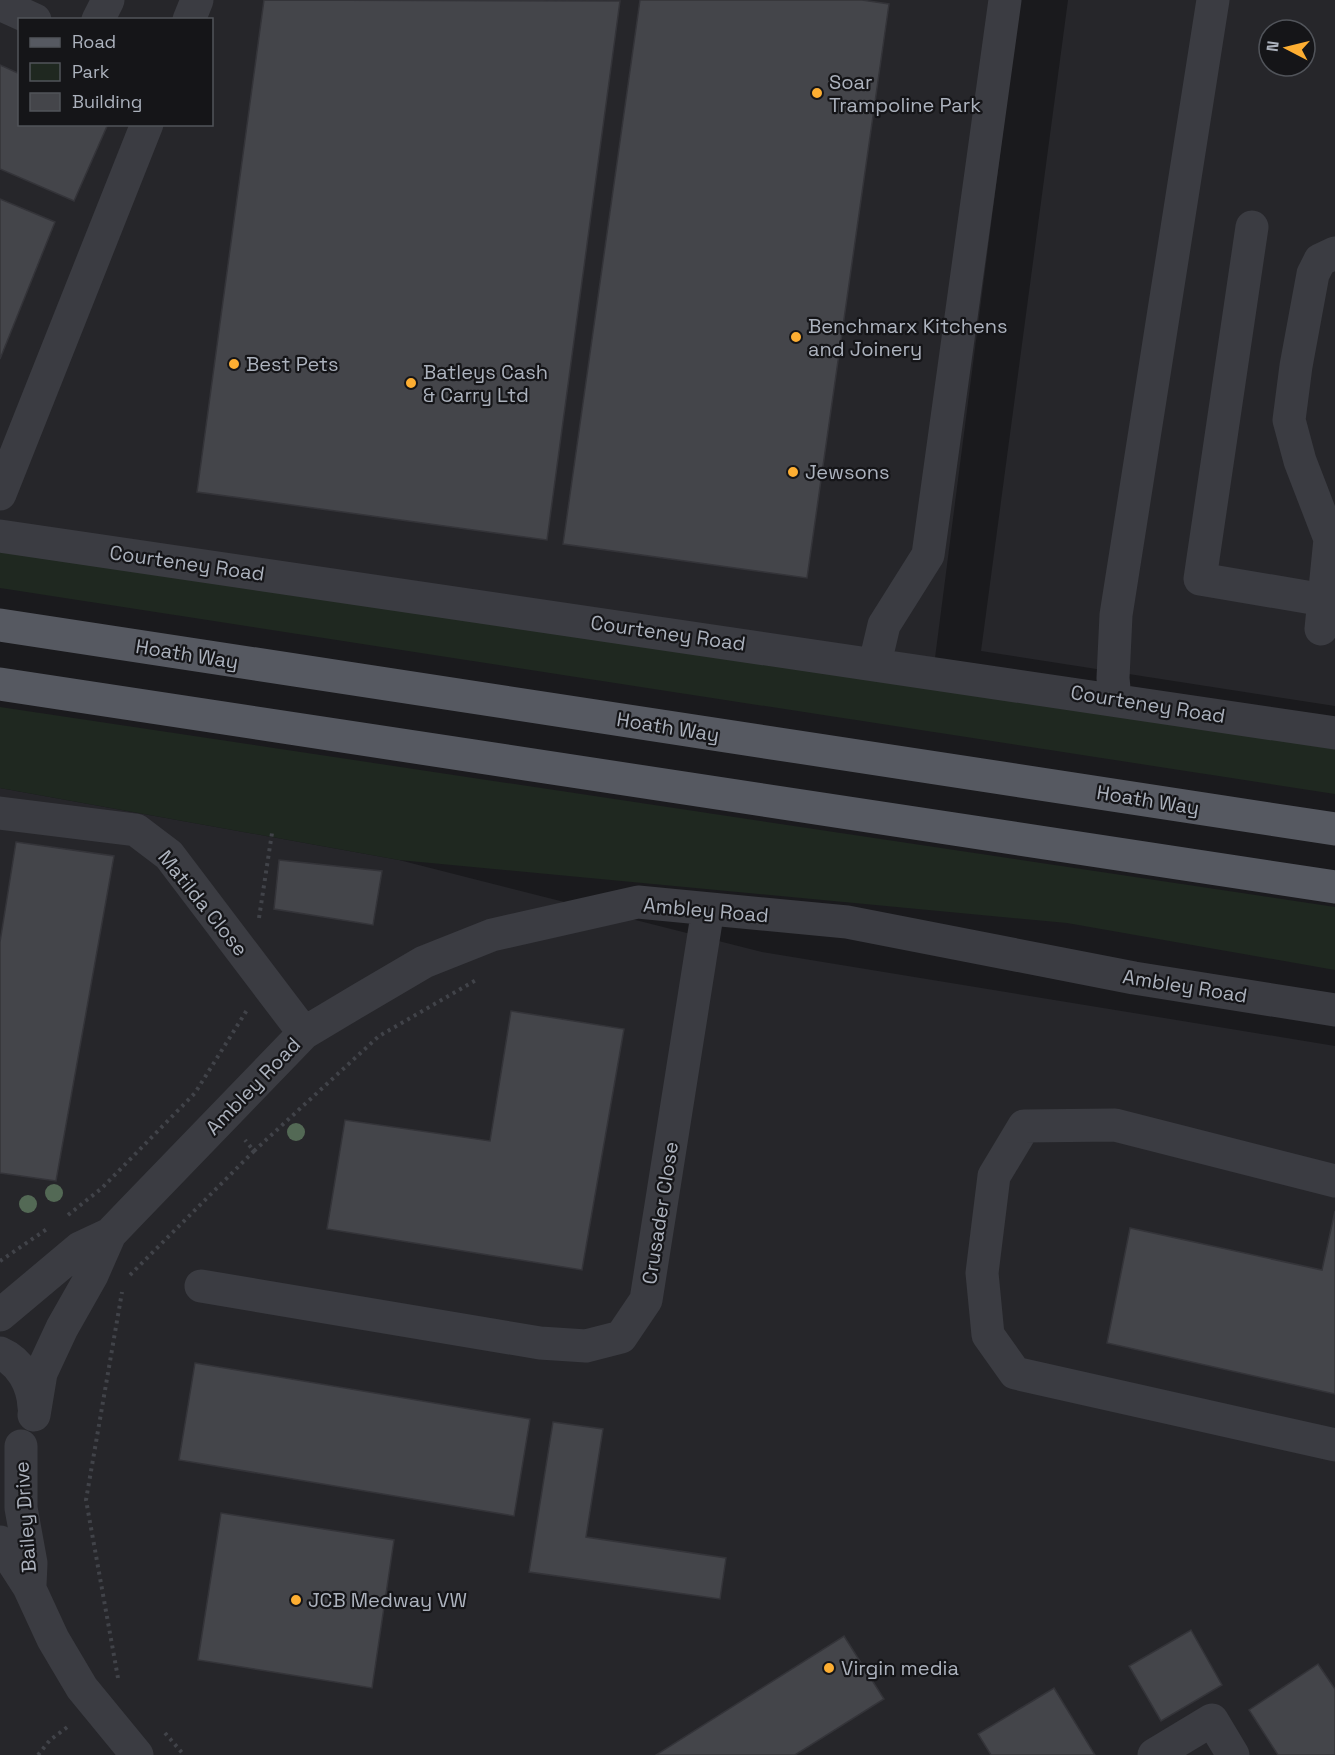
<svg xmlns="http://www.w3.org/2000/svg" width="1335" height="1755" font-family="'Space Grotesk',sans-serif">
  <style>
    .built { fill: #26262a; fill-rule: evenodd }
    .green { fill: #1f2820 }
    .building { fill: #44454a; stroke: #343439; stroke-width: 1.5 }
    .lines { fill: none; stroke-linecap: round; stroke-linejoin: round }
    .path { stroke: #414349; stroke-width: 4; stroke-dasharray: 3 4.5; stroke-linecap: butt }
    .minor { stroke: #3b3c42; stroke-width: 33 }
    .major { stroke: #565961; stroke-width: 33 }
    .tree { fill: #536955 }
    .poi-dot { fill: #fdae32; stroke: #151518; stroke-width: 2 }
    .labels { text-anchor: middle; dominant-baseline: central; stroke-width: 4.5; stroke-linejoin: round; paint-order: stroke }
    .poi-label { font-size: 20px; fill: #acb2bd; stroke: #151518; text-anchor: start }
    .street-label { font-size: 20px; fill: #acb2bd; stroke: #151518 }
  </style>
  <rect width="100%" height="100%" fill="#1a1a1d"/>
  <path class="built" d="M 0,0 L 1020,0 L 931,689 L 0,546 ZM 20,20 L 212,20 L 212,124 L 20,124 Z
    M 1068,0 L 1335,0 L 1335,706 L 981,651 ZM 1269,30 L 1305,30 L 1305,66 L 1269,66 Z
    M 0,788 L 399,860 L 762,952 L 1335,1046 L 1335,1755 L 0,1755 Z"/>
  <path class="green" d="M 0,546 L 1335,749 L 1335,794 L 0,588 Z
    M 0,707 L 1335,907 L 1335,970 L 1067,923 L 399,860 L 0,788 Z"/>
  <path class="building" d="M 264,0 L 620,1 L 547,540 L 197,492 Z
    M 640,0 L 862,0 L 889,4 L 807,578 L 563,544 Z
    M 0,65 L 20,74 L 20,124 L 108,124 L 74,201 L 0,169 Z
    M 0,199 L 55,222 L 0,359 Z
    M 16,842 L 114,856 L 56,1181 L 0,1173 L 0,942 Z
    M 279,860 L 382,871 L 373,925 L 274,909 Z
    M 511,1011 L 624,1029 L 582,1270 L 327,1229 L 345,1120 L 490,1141 Z
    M 1335,1211 L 1335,1394 L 1107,1343 L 1130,1228 L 1322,1270 Z
    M 195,1363 L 530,1419 L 514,1516 L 179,1460 Z
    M 553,1422 L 603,1429 L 586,1537 L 726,1558 L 720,1599 L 529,1572 Z
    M 221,1513 L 394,1540 L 372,1688 L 198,1660 Z
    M 1191,1630 L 1222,1685 L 1161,1721 L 1129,1666 Z
    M 844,1636 L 884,1699 L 795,1755 L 656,1755 Z
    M 1318,1664 L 1335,1689 L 1335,1755 L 1278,1755 L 1249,1710 Z
    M 1054,1688 L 1095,1755 L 991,1755 L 978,1734 Z"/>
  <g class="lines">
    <path class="path" d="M 259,918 L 272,833
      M 254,1151 L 379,1036 L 476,980
      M 68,1215 L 102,1188 L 195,1093 L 247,1010
      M 0,1261 L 47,1229
      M 130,1275 L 254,1151 L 245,1140
      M 118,1678 L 86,1500 L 122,1292
      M 165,1733 L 184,1755
      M 38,1755 L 50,1740 L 70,1725"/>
    <path class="minor" d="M 0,4 L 35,20
      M 98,20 L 108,0
      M 189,20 L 197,0
      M 1252,227 L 1200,579 L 1324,600
      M 0,494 L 147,124
      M 0,536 L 1335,733
      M 1321,629 L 1330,539 L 1300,461 L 1289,420 L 1296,366 L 1313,274 L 1320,260 L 1335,253
      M 875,663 L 884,625 L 928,555 L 1005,0
      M 1115,699 L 1113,678 L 1116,615 L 1213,0
      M 0,813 L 136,830 L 169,855 L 304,1033
      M 1335,1181 L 1115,1125 L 1024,1126 L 994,1176 L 982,1273 L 988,1335 L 1015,1373 L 1335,1445
      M 201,1286 L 540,1343 L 586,1346 L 621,1337 L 646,1300 L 708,909
      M 0,1315 L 80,1248 L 110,1234
      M 0,1353 C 21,1362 33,1385 34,1407
      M 34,1415 L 41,1373 L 62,1328 L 92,1275 L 110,1234 L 134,1209 L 304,1033 L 361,999 L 424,962 L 492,935 L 638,902 L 847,922 L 1134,978 L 1335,1010
      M 21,1446 L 21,1508 L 31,1563 L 30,1585
      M 0,1542 L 29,1587 L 53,1639 L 82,1688 L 137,1755
      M 1154,1755 L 1212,1720 L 1233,1755"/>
    <path class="major" d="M 0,625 L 1335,829
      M 0,684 L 1335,887"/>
  </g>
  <g class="tree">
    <circle cx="296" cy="1132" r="9"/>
    <circle cx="54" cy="1193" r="9"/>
    <circle cx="28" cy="1204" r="9"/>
  </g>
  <g class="poi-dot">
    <circle cx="817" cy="93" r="6"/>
    <circle cx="796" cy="337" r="6"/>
    <circle cx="234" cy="364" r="6"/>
    <circle cx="411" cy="383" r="6"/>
    <circle cx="793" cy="472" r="6"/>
    <circle cx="296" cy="1600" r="6"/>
    <circle cx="829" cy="1668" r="6"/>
  </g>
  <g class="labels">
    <g class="poi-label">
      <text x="829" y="82">Soar<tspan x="829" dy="23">Trampoline Park</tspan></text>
      <text x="808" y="326">Benchmarx Kitchens<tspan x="808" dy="23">and Joinery</tspan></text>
      <text x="246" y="364">Best Pets</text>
      <text x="423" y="372">Batleys Cash<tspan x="423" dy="23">&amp; Carry Ltd</tspan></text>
      <text x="805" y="472">Jewsons</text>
      <text x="308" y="1600">JCB Medway VW</text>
      <text x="841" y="1668">Virgin media</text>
    </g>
    <g class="street-label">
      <text transform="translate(187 563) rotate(8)">Courteney Road</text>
      <text transform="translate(668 633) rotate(8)">Courteney Road</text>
      <text transform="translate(187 654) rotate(9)">Hoath Way</text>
      <text transform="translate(1148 704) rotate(9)">Courteney Road</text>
      <text transform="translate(668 727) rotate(9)">Hoath Way</text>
      <text transform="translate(1148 800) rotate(9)">Hoath Way</text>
      <text transform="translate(203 903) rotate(51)">Matilda Close</text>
      <text transform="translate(706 910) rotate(5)">Ambley Road</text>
      <text transform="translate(1185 986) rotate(9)">Ambley Road</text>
      <text transform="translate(253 1086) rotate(-46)">Ambley Road</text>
      <text transform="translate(660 1213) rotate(-81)">Crusader Close</text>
      <text transform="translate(25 1517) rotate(-94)">Bailey Drive</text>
    </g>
  </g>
  <rect x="18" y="18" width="195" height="108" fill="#151518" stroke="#51545a" stroke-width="1.5"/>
  <rect x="30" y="38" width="30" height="9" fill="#565961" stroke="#51545a" stroke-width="1.5"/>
  <text x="72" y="48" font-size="18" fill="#acb2bd">Road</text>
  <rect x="30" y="63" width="30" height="18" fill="#1f2820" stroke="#51545a" stroke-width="1.5"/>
  <text x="72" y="78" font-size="18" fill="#acb2bd">Park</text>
  <rect x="30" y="93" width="30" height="18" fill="#44454a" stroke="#51545a" stroke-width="1.5"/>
  <text x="72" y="108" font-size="18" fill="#acb2bd">Building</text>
  <g transform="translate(1287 48) rotate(277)"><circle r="28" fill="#151518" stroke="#51545a" stroke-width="1.5"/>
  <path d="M0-4.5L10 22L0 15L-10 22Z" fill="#fdae32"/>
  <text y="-9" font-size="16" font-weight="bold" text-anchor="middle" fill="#acb2bd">N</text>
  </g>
</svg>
